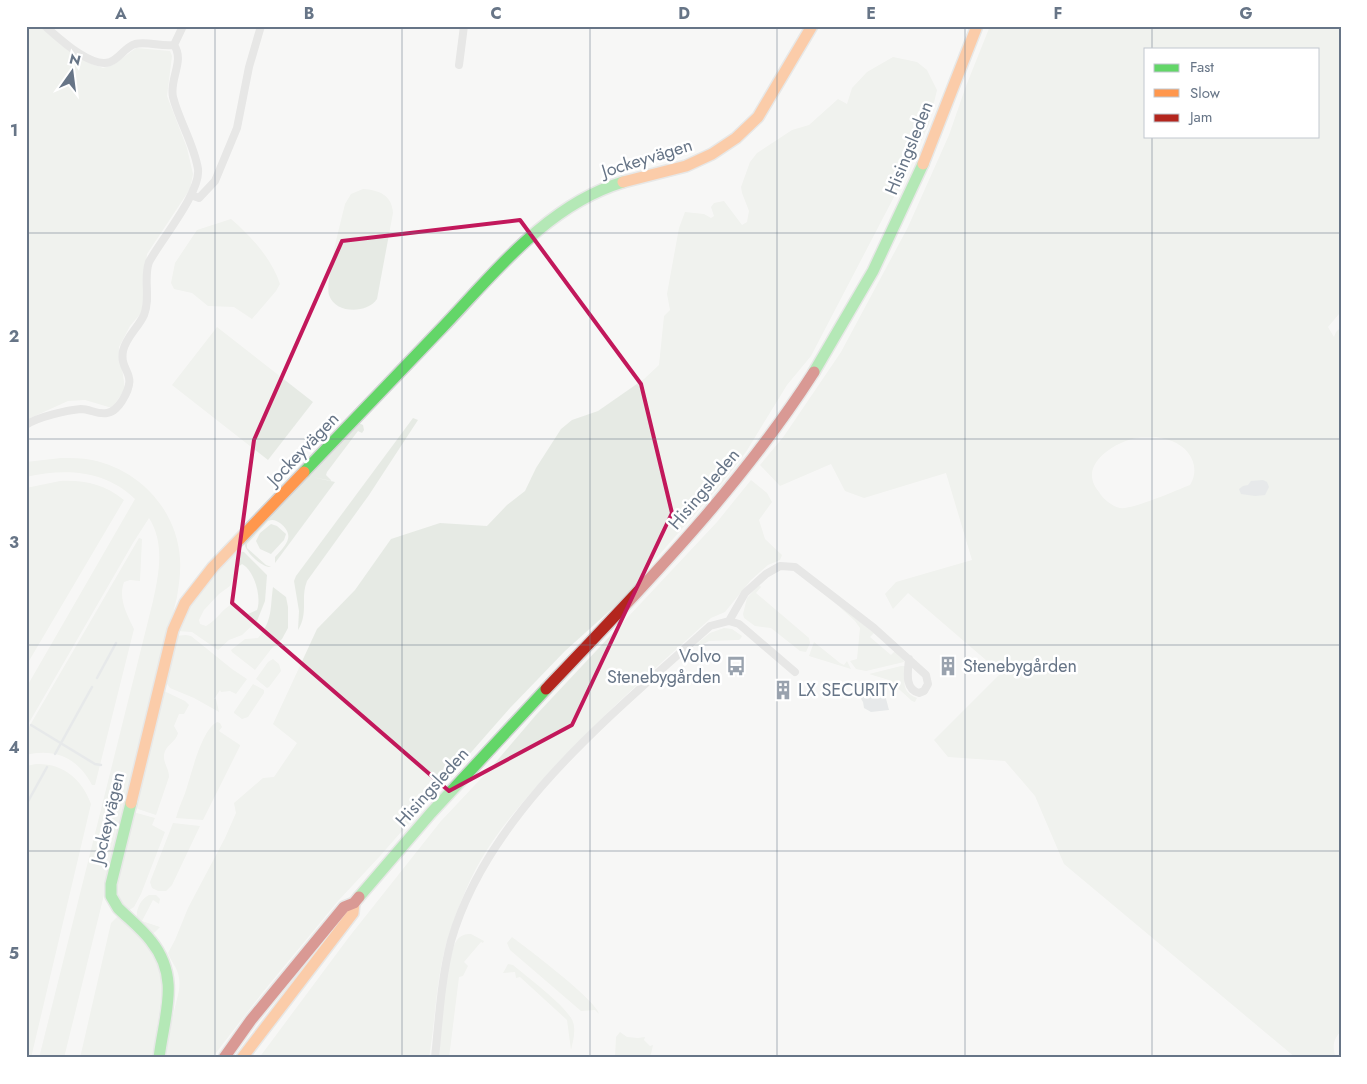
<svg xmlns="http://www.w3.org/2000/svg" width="1367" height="1084" font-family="Jost,sans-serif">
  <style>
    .green { fill: #e6eae4; fill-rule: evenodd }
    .water { fill: #d2d8db }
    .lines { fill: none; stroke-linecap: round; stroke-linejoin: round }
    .stream { stroke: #d2d8db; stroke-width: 2.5 }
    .fast-casing { stroke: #d3d4d5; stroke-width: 14 }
    .slow-casing { stroke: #d3d4d5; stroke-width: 14 }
    .jam-casing { stroke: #d3d4d5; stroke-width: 14 }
    .street { stroke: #d2d2d3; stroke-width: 8 }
    .fast { stroke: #63d668; stroke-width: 11 }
    .slow { stroke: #ff974d; stroke-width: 11 }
    .jam { stroke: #b3261e; stroke-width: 11 }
    .marked { fill: none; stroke: #c2185b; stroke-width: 4; stroke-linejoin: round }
    .grid { fill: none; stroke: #677587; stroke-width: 1; stroke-opacity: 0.55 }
    .labels { text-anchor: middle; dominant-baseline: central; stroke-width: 5; stroke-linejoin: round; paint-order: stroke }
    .street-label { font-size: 18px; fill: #677587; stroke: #fff }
    .poi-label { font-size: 18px; fill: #677587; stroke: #fff; text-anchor: start }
    .neatline { fill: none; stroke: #677587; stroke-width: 2 }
    .grid-label { font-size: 16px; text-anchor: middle; font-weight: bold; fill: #677587 }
  </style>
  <rect width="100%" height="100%" fill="#f7f7f6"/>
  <path class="green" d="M 26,26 L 42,26 L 89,63 L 103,68 L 113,65 L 136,48 L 170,51 L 172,56 L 167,96 L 187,148 L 193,174 L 190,189 L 147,254 L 142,312 L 130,326 L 119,347 L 125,389 L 112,408 L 85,400 L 68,401 L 26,420 Z
    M 990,26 L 1341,26 L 1341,308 L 1339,309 L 1339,314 L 1328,327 L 1334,337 L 1336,332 L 1341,327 L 1341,1031 C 1333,1040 1332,1046 1336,1058 L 1296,1058 L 1064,864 L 1035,796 L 1005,761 L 948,757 L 934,740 L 1001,673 L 908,593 L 893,609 L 885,594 L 896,582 L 972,560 L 946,473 L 864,498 L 845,491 L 831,464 L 780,486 L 760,465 L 784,436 L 841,352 L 908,227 L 949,135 L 966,86 ZM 1146,49 L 1318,49 L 1318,136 L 1146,136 ZM 1156,437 C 1161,438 1167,439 1172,441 C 1190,448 1201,467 1190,485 C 1177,490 1132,510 1120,508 C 1113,507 1102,498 1099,492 C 1095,487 1092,482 1092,475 C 1092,456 1121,440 1137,438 C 1143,437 1150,438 1156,437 Z
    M 893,57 L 917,62 L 927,70 L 937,90 L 929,124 L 907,172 L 811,356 L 787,385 L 746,452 L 722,483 L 645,571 L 644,576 L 615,606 L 565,651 L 510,708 L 380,856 L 339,900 L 263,992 L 212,1058 L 166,1058 C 167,1042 170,1027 174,1012 C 176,1000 181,990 179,978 C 178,968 171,962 168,953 L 175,940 L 188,908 L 225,838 L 236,813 L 234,803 L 263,778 L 274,777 L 297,743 L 273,724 L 317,629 L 355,590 L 391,539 L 440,523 L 487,526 L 507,505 L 525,491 L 536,468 L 561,429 L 572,420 L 598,411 L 644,379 L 659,365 L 664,316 L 670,310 L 667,294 L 679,228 L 685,212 L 704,214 L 711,218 L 714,216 L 711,207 L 714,203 L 724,201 L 742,225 L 747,222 L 749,211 L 742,193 L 741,187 L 750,162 L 757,153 L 792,130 L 809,125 L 838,99 L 847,104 L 852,88 L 867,72 Z
    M 363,189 C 379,190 392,195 393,213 L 377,299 C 367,314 335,314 329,295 C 325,281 341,221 345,204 L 351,194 Z
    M 231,219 C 251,236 272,259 280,284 L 276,291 L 252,319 L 234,307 L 208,306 L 192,293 L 174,289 L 171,283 L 175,263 L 197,230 Z
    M 217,327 L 313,402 L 268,460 L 172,385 Z
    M 413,418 L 418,420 L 369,495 L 307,581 C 300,598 309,612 298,630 L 299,611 L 294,581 L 296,576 Z
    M 357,422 L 363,425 L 364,430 L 362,433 L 358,431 L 327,472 L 326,475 L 332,481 L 312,477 L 335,482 L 275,563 L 275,557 C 286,545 296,536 280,523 C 275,520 273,519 268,521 L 247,544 L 247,548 L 266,565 L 271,567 C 261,567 245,552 244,542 Z
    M 61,458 C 71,458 82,458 92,460 C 140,470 177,510 180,559 C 181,572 179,584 177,597 L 64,1058 L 39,1058 L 153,601 C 159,574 165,543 149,518 L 133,543 L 26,728 L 26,688 L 135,499 C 105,470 65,468 26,477 L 26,462 Z
    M 751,480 L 767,493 L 772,502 L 759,520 L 765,539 L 782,555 L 780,560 L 768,565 L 751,580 L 725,612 L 711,618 C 652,671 594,722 542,781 C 518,807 495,834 478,865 C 466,887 457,911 449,935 C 436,974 436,1017 429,1058 L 259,1058 L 349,937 L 441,821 L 489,770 L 536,715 L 717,522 Z
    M 60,481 C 85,480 104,484 124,500 L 26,666 L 26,488 Z
    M 271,524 L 277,526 L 286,534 L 284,540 L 271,554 L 260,549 L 256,541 L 260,533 Z
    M 139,538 L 142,539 L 140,581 L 130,580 L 124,582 C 118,599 127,614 134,629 L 95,785 L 92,785 C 78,758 55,748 26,755 L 26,732 Z
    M 239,551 L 244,552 L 267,575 L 265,601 L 257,621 L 242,635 L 229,640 L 218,650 L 192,632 L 176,631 C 191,601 211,569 239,551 ZM 242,564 C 254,570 262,597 257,610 L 248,614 L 237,606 L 232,604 C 222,609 217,620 206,626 L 200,624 L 199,620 L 204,610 L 219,594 L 230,586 L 237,568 Z
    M 759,585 L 761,587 L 756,593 L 809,638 L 810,643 L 806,652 L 800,651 L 771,628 L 755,626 L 744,618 L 743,614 L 747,598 Z
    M 273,587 L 286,597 L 288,607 L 288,628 L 282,639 L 272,648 L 255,670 L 232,652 L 231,650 L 245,639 L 258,638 C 273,620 270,608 273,587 Z
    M 833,601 L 874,633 L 870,637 L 891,655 L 895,651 L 903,659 L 904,662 L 866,671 L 856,669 L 850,661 L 857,659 L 860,628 L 855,621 Z
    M 724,628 L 732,629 L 742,636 L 741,638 L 739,640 L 709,641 L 700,646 L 694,646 L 710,633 Z
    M 186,635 L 191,636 L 232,669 L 247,679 L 236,694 L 230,691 L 221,692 L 220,690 L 214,699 L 216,699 L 219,712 L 194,698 L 170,688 L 165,681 L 175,636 Z
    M 814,642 L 840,663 L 844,665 L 847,661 L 851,669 L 809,656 Z
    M 273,659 L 279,664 L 281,671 L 269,687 L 267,688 L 256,679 L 268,662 Z
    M 901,666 L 905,666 C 907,680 898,690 917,698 L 915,702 L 912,701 L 889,680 L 869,674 Z
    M 253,684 L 264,690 L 264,693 L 248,717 L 242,719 L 234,713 L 234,712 Z
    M 164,691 L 185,701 L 189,705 L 184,714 L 179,714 L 174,726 L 178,733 C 175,744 164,745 164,757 C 164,764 169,769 169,777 L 156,815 L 138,809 L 134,805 Z
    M 217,722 L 220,723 L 222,727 L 219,731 L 240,745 L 240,746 L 203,820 L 176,818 C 178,810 181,803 184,796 C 191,778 200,731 217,722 Z
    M 36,764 C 63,763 82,779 91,804 L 31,1058 L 26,1058 L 26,766 Z
    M 133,812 L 155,818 L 152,825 L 165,832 L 141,894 L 134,907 L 128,911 L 115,901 L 113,891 Z
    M 173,823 L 200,826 L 172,885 L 166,891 L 158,891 L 152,888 L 150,882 Z
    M 149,895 L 156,895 L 160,899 L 159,904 L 153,900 L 142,921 L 160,927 L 155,932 L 152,934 C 148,931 142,927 139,923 C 133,914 140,899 149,895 Z
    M 117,917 L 126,921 L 156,953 L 162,969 L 163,983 L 153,1058 L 80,1058 L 111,923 Z
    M 471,934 L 484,941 L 483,943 L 481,942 L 464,962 L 468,966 L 463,976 L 459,977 L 449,1058 L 439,1058 C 441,1034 445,956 457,940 C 461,935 465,934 471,934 Z
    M 512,937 C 527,948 597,1001 599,1014 L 595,1010 L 581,1011 L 510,950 L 507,943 Z
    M 508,964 L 513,965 C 527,977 568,1007 573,1022 C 576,1031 573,1041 571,1050 L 567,1020 L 520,977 L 516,978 L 515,972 L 503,973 Z
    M 620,1032 L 627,1037 L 638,1038 L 645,1037 L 644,1040 L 650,1046 L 653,1045 L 651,1054 L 647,1058 L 615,1058 L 616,1037 Z"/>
  <path class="water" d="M 1263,480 L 1267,482 L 1269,487 L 1265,495 L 1255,496 L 1241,494 L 1239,489 L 1243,486 L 1248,485 L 1251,481 Z
    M 867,689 L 876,692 L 884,691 L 889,710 L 871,712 L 864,708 L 863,702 L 860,697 L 861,691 Z"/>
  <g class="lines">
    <path class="stream" d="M 97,678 L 116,643
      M 31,725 L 95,764 L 101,765
      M 55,754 L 92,687
      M 26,805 L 47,767"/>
    <defs>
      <path id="fast" d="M 814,372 L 873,271 L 923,164
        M 304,472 C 349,425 394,378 440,330 C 493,275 546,205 623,182
        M 131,803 L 111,884 L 111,896 L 118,908 C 129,919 141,928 151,941 C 181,978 164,1015 159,1058
        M 359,897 L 431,813 L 546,689"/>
      <path id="slow" d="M 923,164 L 977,26
        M 623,182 L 686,166 L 712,154 L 736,138 L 758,117 L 812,26
        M 131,803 L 173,630 L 185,603 L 213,567 L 304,472
        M 242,1058 L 353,913 L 354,903"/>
      <path id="jam" d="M 546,689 C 641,589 739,489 814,372
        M 224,1058 L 251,1020 L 344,907 L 354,903 L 359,897"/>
    </defs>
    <use href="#fast" class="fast-casing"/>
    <use href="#slow" class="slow-casing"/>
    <use href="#jam" class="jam-casing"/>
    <path class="street" d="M 174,45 L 183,26
      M 459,65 L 464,26
      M 191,195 L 199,198 L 215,181 L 237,128 L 249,67 L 261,26
      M 26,425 C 37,417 68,410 81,409 C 90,409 98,415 107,413 C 114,412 118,407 122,401 C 140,372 119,373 123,351 C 126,337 138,328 144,315 C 151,297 143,279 149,262 C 161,240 201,192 198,169 C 194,144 179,121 173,97 C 169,79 185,61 174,45 C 161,47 148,41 135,44 C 125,47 120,58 110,62 C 91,69 59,38 45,26
      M 729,621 L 745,593 L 766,574 L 780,566 L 795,567 L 874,628 L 926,675 L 928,684 L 924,691 L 919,693 C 904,689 908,671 909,659
      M 435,1058 C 439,1019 441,979 451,941 C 488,812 614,713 710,626 L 729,621 L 739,624 L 795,672"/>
    <use href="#fast" class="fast"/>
    <use href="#slow" class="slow"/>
    <use href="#jam" class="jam"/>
  </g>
  <path d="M0 0H1367V1084H0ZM 520,220 L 641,384 L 672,513 L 572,725 L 449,791 L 232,603 L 254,440 L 342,241 Z" fill="#f7f7f6" fill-opacity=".55" fill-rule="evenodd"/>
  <path class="marked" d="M 520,220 L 641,384 L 672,513 L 572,725 L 449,791 L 232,603 L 254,440 L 342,241 Z"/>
  <path class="grid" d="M 215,26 L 215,1058M 402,26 L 402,1058M 590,26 L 590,1058M 777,26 L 777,1058M 965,26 L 965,1058M 1152,26 L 1152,49M 1152,136 L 1152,1058M 26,233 L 1341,233M 26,439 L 1341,439M 26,645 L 1341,645M 26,851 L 1341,851"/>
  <defs>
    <symbol id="bus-bare" viewBox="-9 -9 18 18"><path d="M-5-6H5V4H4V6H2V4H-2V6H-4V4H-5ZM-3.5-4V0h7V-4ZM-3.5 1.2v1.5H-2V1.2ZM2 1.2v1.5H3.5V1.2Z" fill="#99a2ae" stroke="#fff" stroke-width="2.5" paint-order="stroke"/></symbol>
    <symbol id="building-bare" viewBox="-9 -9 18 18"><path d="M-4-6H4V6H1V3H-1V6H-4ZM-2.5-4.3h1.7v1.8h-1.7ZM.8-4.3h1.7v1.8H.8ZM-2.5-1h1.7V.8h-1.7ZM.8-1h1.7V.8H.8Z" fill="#99a2ae" stroke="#fff" stroke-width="2.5" paint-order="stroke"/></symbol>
  </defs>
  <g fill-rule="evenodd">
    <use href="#bus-bare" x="722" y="652" width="28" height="28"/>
    <use href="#building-bare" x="934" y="652" width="28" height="28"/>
    <use href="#building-bare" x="769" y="676" width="28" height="28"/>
  </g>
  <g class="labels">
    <g class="street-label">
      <text transform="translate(909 148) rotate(-68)">Hisingsleden</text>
      <text transform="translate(647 158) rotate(-17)">Jockeyvägen</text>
      <text transform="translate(303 449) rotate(-46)">Jockeyvägen</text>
      <text transform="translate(704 489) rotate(-50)">Hisingsleden</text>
      <text transform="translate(432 787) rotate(-48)">Hisingsleden</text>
      <text transform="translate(108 818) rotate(-77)">Jockeyvägen</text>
    </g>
    <g class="poi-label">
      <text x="721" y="656" text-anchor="end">Volvo<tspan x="721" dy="21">Stenebygården</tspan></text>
      <text x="963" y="666">Stenebygården</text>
      <text x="798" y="690">LX SECURITY</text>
    </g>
  </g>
  <rect width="1367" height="1084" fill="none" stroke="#ffffff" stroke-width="55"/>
  <rect x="1144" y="48" width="175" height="90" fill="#ffffff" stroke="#c2c8cf"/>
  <rect x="1154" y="64" width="25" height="8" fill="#63d668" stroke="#c2c8cf"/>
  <text x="1190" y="72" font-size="15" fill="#677587">Fast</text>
  <rect x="1154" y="89" width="25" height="8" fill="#ff974d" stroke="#c2c8cf"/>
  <text x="1190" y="98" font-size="15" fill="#677587">Slow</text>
  <rect x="1154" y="114" width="25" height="8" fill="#b3261e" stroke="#c2c8cf"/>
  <text x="1190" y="122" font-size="15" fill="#677587">Jam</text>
  <g transform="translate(72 72) rotate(14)" stroke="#ffffff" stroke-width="4" paint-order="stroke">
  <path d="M0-4L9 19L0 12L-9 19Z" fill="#677587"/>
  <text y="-8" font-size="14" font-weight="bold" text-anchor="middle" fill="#677587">N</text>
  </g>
  <rect x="28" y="28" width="1312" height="1028" class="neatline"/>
  <g class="grid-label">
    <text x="121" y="19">A</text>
    <text x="309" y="19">B</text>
    <text x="496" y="19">C</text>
    <text x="684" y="19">D</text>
    <text x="871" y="19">E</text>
    <text x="1058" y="19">F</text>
    <text x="1246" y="19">G</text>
    <text x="14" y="136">1</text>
    <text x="14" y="342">2</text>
    <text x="14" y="548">3</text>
    <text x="14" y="753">4</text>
    <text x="14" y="959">5</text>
  </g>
</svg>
